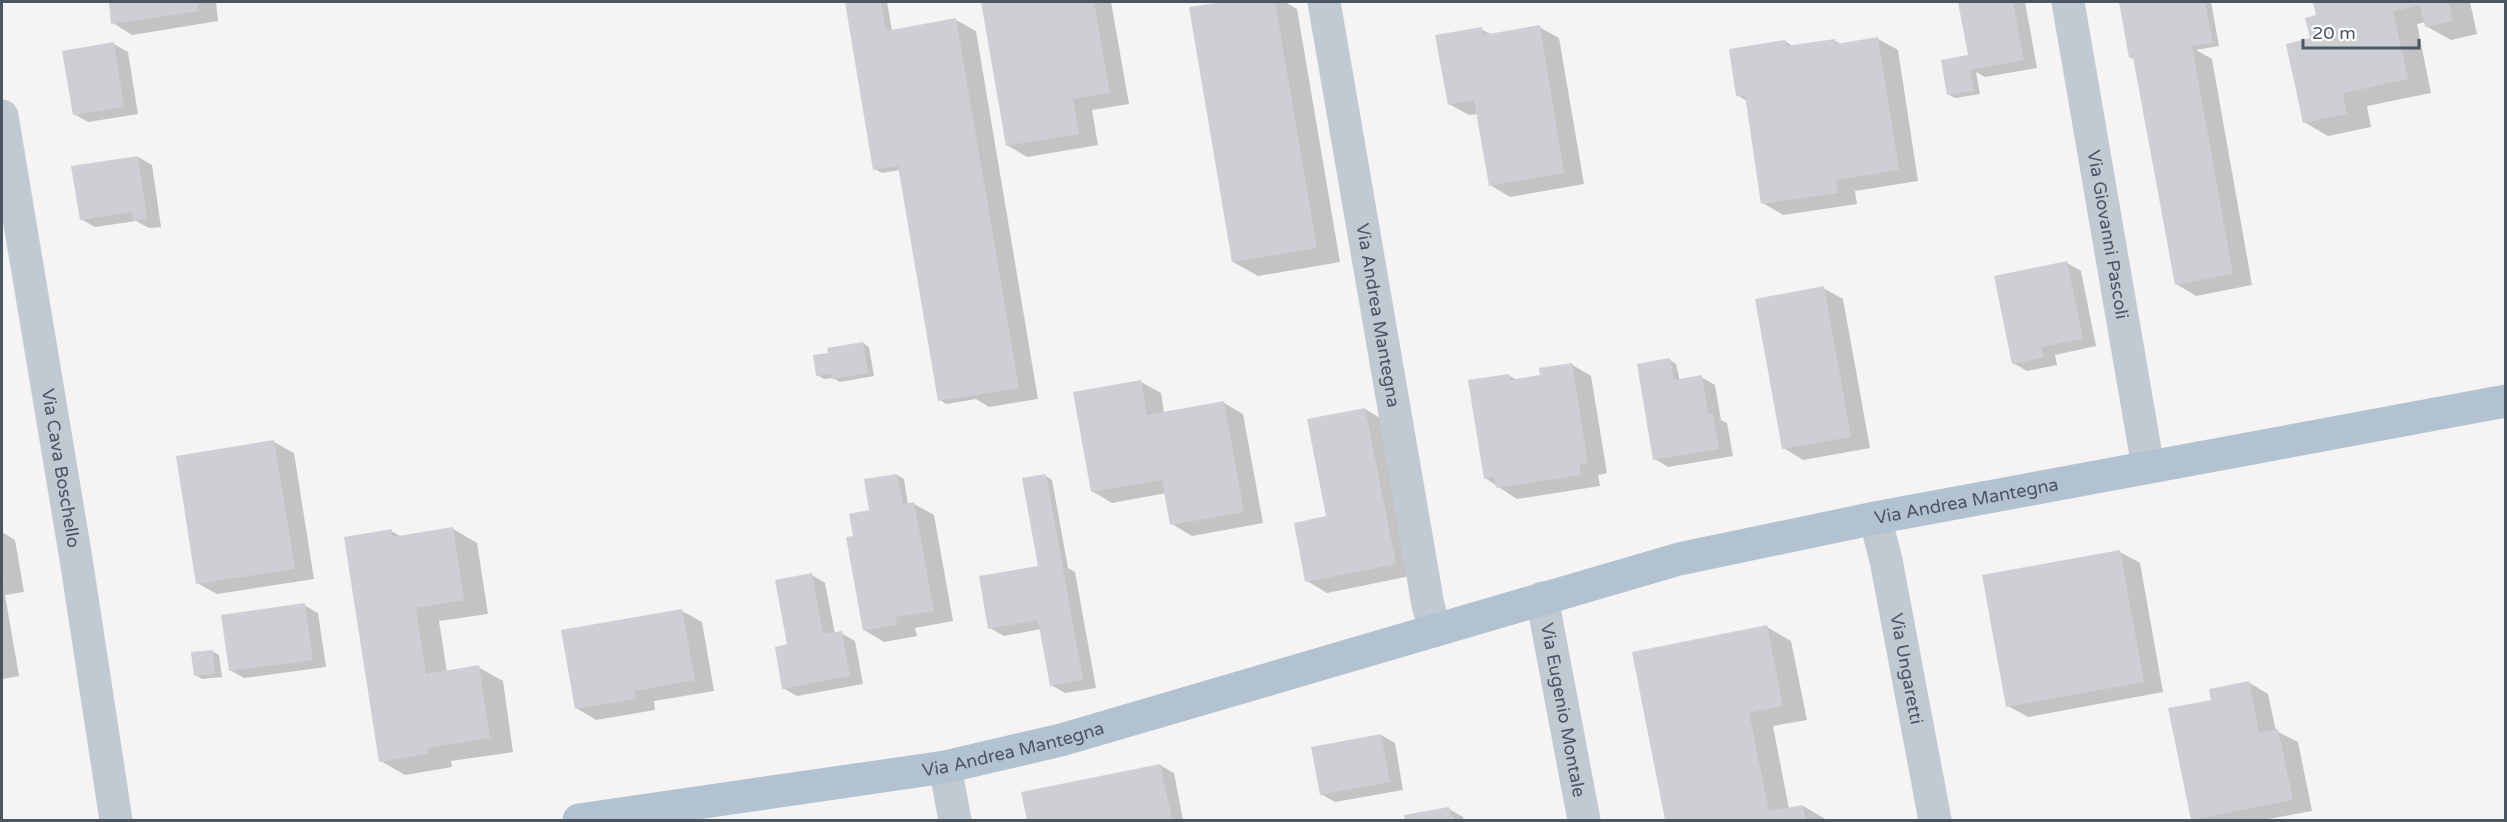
<svg xmlns="http://www.w3.org/2000/svg" width="2507" height="822" font-family="'Varela Round',sans-serif">
  <style>
    .shadow { fill: #0003 }
    .building { fill: #cdcfd5 }
    .lines { fill: none; stroke-linecap: round; stroke-linejoin: round }
    .minor { stroke: #c1cad2; stroke-width: 33 }
    .major { stroke: #b3c2d1; stroke-width: 33 }
    .labels { text-anchor: middle; dominant-baseline: central; stroke-width: 4.5; stroke-linejoin: round; paint-order: stroke }
    .street-label { font-size: 18px; fill: #4a5661; stroke: #fff }
  </style>
  <rect width="100%" height="100%" fill="#f5f3f3"/>
  <path class="shadow" d="M 110,2 L 216,2 L 218,21 L 132,35 L 113,23 Z
    M 846,2 L 887,2 L 892,31 L 956,20 L 976,31 L 1038,399 L 989,407 L 976,399 L 946,404 L 940,400 L 900,170 L 882,173 L 875,169 Z
    M 983,2 L 1111,2 L 1129,104 L 1092,110 L 1098,145 L 1027,157 L 1007,145 Z
    M 1233,2 L 1285,2 L 1297,9 L 1340,262 L 1258,276 L 1233,262 L 1190,9 Z
    M 1959,2 L 2025,2 L 2037,68 L 1985,77 L 1976,72 L 1980,94 L 1955,98 L 1948,94 L 1969,56 Z
    M 2129,2 L 2211,2 L 2219,46 L 2196,50 L 2212,59 L 2252,285 L 2196,296 L 2176,284 L 2135,60 L 2130,57 L 2121,3 Z
    M 2314,2 L 2470,2 L 2477,34 L 2451,40 L 2426,26 L 2426,22 L 2417,24 L 2431,93 L 2367,106 L 2371,127 L 2328,136 L 2304,122 L 2312,40 L 2318,16 Z
    M 1539,27 L 1559,38 L 1584,184 L 1510,197 L 1490,185 L 1478,114 L 1469,115 L 1449,104 L 1481,29 L 1492,35 Z
    M 1878,39 L 1898,50 L 1918,181 L 1855,191 L 1857,204 L 1783,215 L 1763,203 L 1747,101 L 1737,95 L 1785,41 L 1794,47 L 1835,41 L 1841,44 Z
    M 114,44 L 128,52 L 138,114 L 88,122 L 74,114 Z
    M 138,157 L 152,165 L 161,227 L 149,228 L 136,221 L 95,227 L 81,219 Z
    M 2067,263 L 2081,271 L 2096,346 L 2055,355 L 2057,365 L 2027,371 L 2013,363 Z
    M 1823,288 L 1843,299 L 1870,448 L 1803,460 L 1784,448 Z
    M 863,343 L 869,347 L 874,376 L 840,382 L 833,378 L 824,379 L 817,375 L 829,354 Z
    M 1670,360 L 1676,364 L 1680,381 L 1701,377 L 1715,385 L 1721,420 L 1727,423 L 1733,456 L 1668,467 L 1655,459 Z
    M 1571,364 L 1591,376 L 1607,473 L 1598,475 L 1600,486 L 1517,499 L 1485,478 L 1508,375 L 1517,380 L 1541,376 Z
    M 1141,382 L 1161,393 L 1164,413 L 1224,403 L 1243,414 L 1263,523 L 1192,536 L 1172,524 L 1166,493 L 1112,503 L 1092,491 Z
    M 1365,409 L 1385,421 L 1415,575 L 1327,593 L 1307,581 Z
    M 274,442 L 294,453 L 314,579 L 217,594 L 197,583 Z
    M 897,475 L 904,479 L 908,505 L 914,504 L 934,515 L 953,621 L 915,628 L 917,636 L 884,642 L 864,630 L 855,537 Z
    M 1046,476 L 1052,480 L 1068,568 L 1075,572 L 1096,688 L 1065,693 L 1051,685 L 1041,629 L 1004,636 L 990,628 L 1042,567 Z
    M 453,529 L 477,543 L 488,614 L 439,621 L 447,672 L 478,667 L 503,681 L 513,752 L 451,761 L 452,767 L 405,775 L 381,761 L 391,531 L 402,537 Z
    M 2,532 L 15,540 L 24,592 L 5,595 L 19,676 L 2,679 Z
    M 2120,552 L 2140,563 L 2163,692 L 2028,717 L 2008,706 Z
    M 812,575 L 825,583 L 835,634 L 841,633 L 855,641 L 863,684 L 797,696 L 783,688 L 789,645 Z
    M 304,605 L 318,613 L 326,667 L 244,678 L 230,670 Z
    M 682,611 L 702,622 L 714,691 L 654,701 L 655,710 L 596,720 L 576,708 Z
    M 1767,627 L 1791,641 L 1807,720 L 1773,726 L 1789,809 L 1803,806 L 1827,820 L 1667,820 L 1634,653 Z
    M 212,651 L 219,655 L 222,677 L 202,679 L 196,675 Z
    M 2248,682 L 2268,694 L 2276,731 L 2298,742 L 2312,811 L 2263,820 L 2194,820 L 2192,819 L 2212,701 Z
    M 1381,735 L 1395,743 L 1403,790 L 1335,802 L 1321,794 Z
    M 1160,765 L 1174,773 L 1183,820 L 1028,820 L 1022,793 Z
    M 1449,809 L 1463,817 L 1464,820 L 1453,820 L 1452,817 L 1449,817 L 1450,820 L 1407,820 L 1406,816 Z"/>
  <path class="building" d="M 109,2 L 198,2 L 199,11 L 111,24 Z
    M 845,2 L 881,2 L 886,31 L 956,18 L 1019,388 L 938,401 L 898,166 L 873,170 Z
    M 981,2 L 1094,2 L 1110,93 L 1073,99 L 1079,134 L 1006,146 Z
    M 1224,2 L 1275,2 L 1317,248 L 1232,262 L 1189,7 Z
    M 1958,2 L 2013,2 L 2024,60 L 1970,70 L 1974,91 L 1947,95 L 1941,60 L 1968,55 Z
    M 2119,2 L 2205,2 L 2213,43 L 2192,46 L 2233,274 L 2175,285 L 2133,57 L 2129,58 Z
    M 2313,2 L 2449,2 L 2453,21 L 2425,27 L 2420,5 L 2393,11 L 2408,79 L 2343,93 L 2347,114 L 2303,123 L 2286,44 L 2310,38 L 2305,18 L 2316,15 Z
    M 1540,25 L 1564,173 L 1489,186 L 1474,100 L 1448,105 L 1435,35 L 1482,27 L 1483,35 Z
    M 1878,37 L 1899,170 L 1836,180 L 1838,193 L 1761,204 L 1745,95 L 1736,96 L 1729,49 L 1785,40 L 1786,46 L 1835,39 L 1836,44 Z
    M 114,42 L 124,107 L 73,115 L 62,51 Z
    M 138,156 L 147,219 L 133,221 L 132,212 L 80,220 L 71,166 Z
    M 2067,261 L 2083,339 L 2041,347 L 2044,357 L 2012,364 L 1994,276 Z
    M 1824,286 L 1851,437 L 1782,449 L 1755,299 Z
    M 863,342 L 868,373 L 832,379 L 831,374 L 816,376 L 813,355 L 828,353 L 827,348 Z
    M 1670,358 L 1674,380 L 1702,375 L 1708,414 L 1713,414 L 1719,449 L 1653,460 L 1637,364 Z
    M 1572,363 L 1588,463 L 1579,464 L 1581,475 L 1496,488 L 1494,477 L 1484,479 L 1468,380 L 1509,374 L 1510,380 L 1540,375 L 1539,368 Z
    M 1141,380 L 1147,415 L 1224,401 L 1244,512 L 1170,525 L 1162,480 L 1091,492 L 1073,392 Z
    M 1365,408 L 1396,564 L 1305,582 L 1294,523 L 1326,516 L 1307,419 Z
    M 274,440 L 295,569 L 196,584 L 176,456 Z
    M 897,474 L 903,504 L 914,502 L 934,611 L 896,617 L 897,625 L 863,631 L 846,537 L 853,536 L 849,514 L 869,510 L 864,479 Z
    M 1046,474 L 1083,680 L 1050,686 L 1038,620 L 988,629 L 979,576 L 1038,566 L 1022,478 Z
    M 453,527 L 464,600 L 416,608 L 426,674 L 479,665 L 490,738 L 427,748 L 428,754 L 379,762 L 344,537 L 392,529 L 392,537 Z
    M 2120,550 L 2144,682 L 2006,707 L 1982,575 Z
    M 2,566 L 5,581 L 2,581 Z
    M 812,573 L 823,634 L 842,631 L 850,676 L 782,689 L 775,647 L 787,644 L 775,580 Z
    M 305,603 L 313,660 L 229,671 L 221,615 Z
    M 682,609 L 695,680 L 635,691 L 636,699 L 575,709 L 561,630 Z
    M 1767,625 L 1783,706 L 1749,713 L 1769,811 L 1803,805 L 1806,820 L 1665,820 L 1632,652 Z
    M 213,650 L 215,674 L 194,676 L 191,652 Z
    M 2249,681 L 2259,733 L 2278,729 L 2293,800 L 2191,820 L 2168,708 L 2211,700 L 2209,689 Z
    M 1381,734 L 1390,782 L 1320,795 L 1311,747 Z
    M 1160,764 L 1172,820 L 1027,820 L 1021,792 Z
    M 1449,807 L 1452,820 L 1405,820 L 1404,815 Z"/>
  <g class="lines">
    <g class="minor">
      <path id="s1" d="M 1324,2 L 1428,605 L 1435,630"/>
      <path id="s2" d="M 2068,2 L 2148,467"/>
      <path id="s3" d="M 2,116 L 76,559 L 116,820"/>
      <path id="s4" d="M 1875,518 L 1886,560 L 1935,820"/>
      <path id="s5" d="M 1542,598 L 1584,820"/>
      <path d="M 945,767 L 955,820"/>
    </g>
    <path class="major" id="s6" d="M 579,820 L 945,767 L 1061,740 L 1679,559 L 1875,518 L 2506,401"/>
  </g>
  <g class="labels">
    <g class="street-label">
      <text stroke="none"><textPath href="#s2" startOffset="236">Via Giovanni Pascoli</textPath></text>
      <text stroke="none"><textPath href="#s1" startOffset="318">Via Andrea Mantegna</textPath></text>
      <text stroke="none"><textPath href="#s3" startOffset="357">Via Cava Boschello</textPath></text>
      <text stroke="none"><textPath href="#s6" startOffset="1426">Via Andrea Mantegna</textPath></text>
      <text stroke="none"><textPath href="#s4" startOffset="154">Via Ungaretti</textPath></text>
      <text stroke="none"><textPath href="#s5" startOffset="114">Via Eugenio Montale</textPath></text>
      <text stroke="none"><textPath href="#s6" startOffset="440">Via Andrea Mantegna</textPath></text>
    </g>
  </g>
  <rect width="2507" height="822" fill="none" stroke="#4a5661" stroke-width="6"/>
  <path d="M2303 39v9h116v-9" fill="none" stroke="#4a5661" stroke-width="3"/>
  <text x="2312" y="39" font-size="18" fill="#4a5661" stroke="#ffffff" stroke-width="4.5" paint-order="stroke">20 m</text>
</svg>
